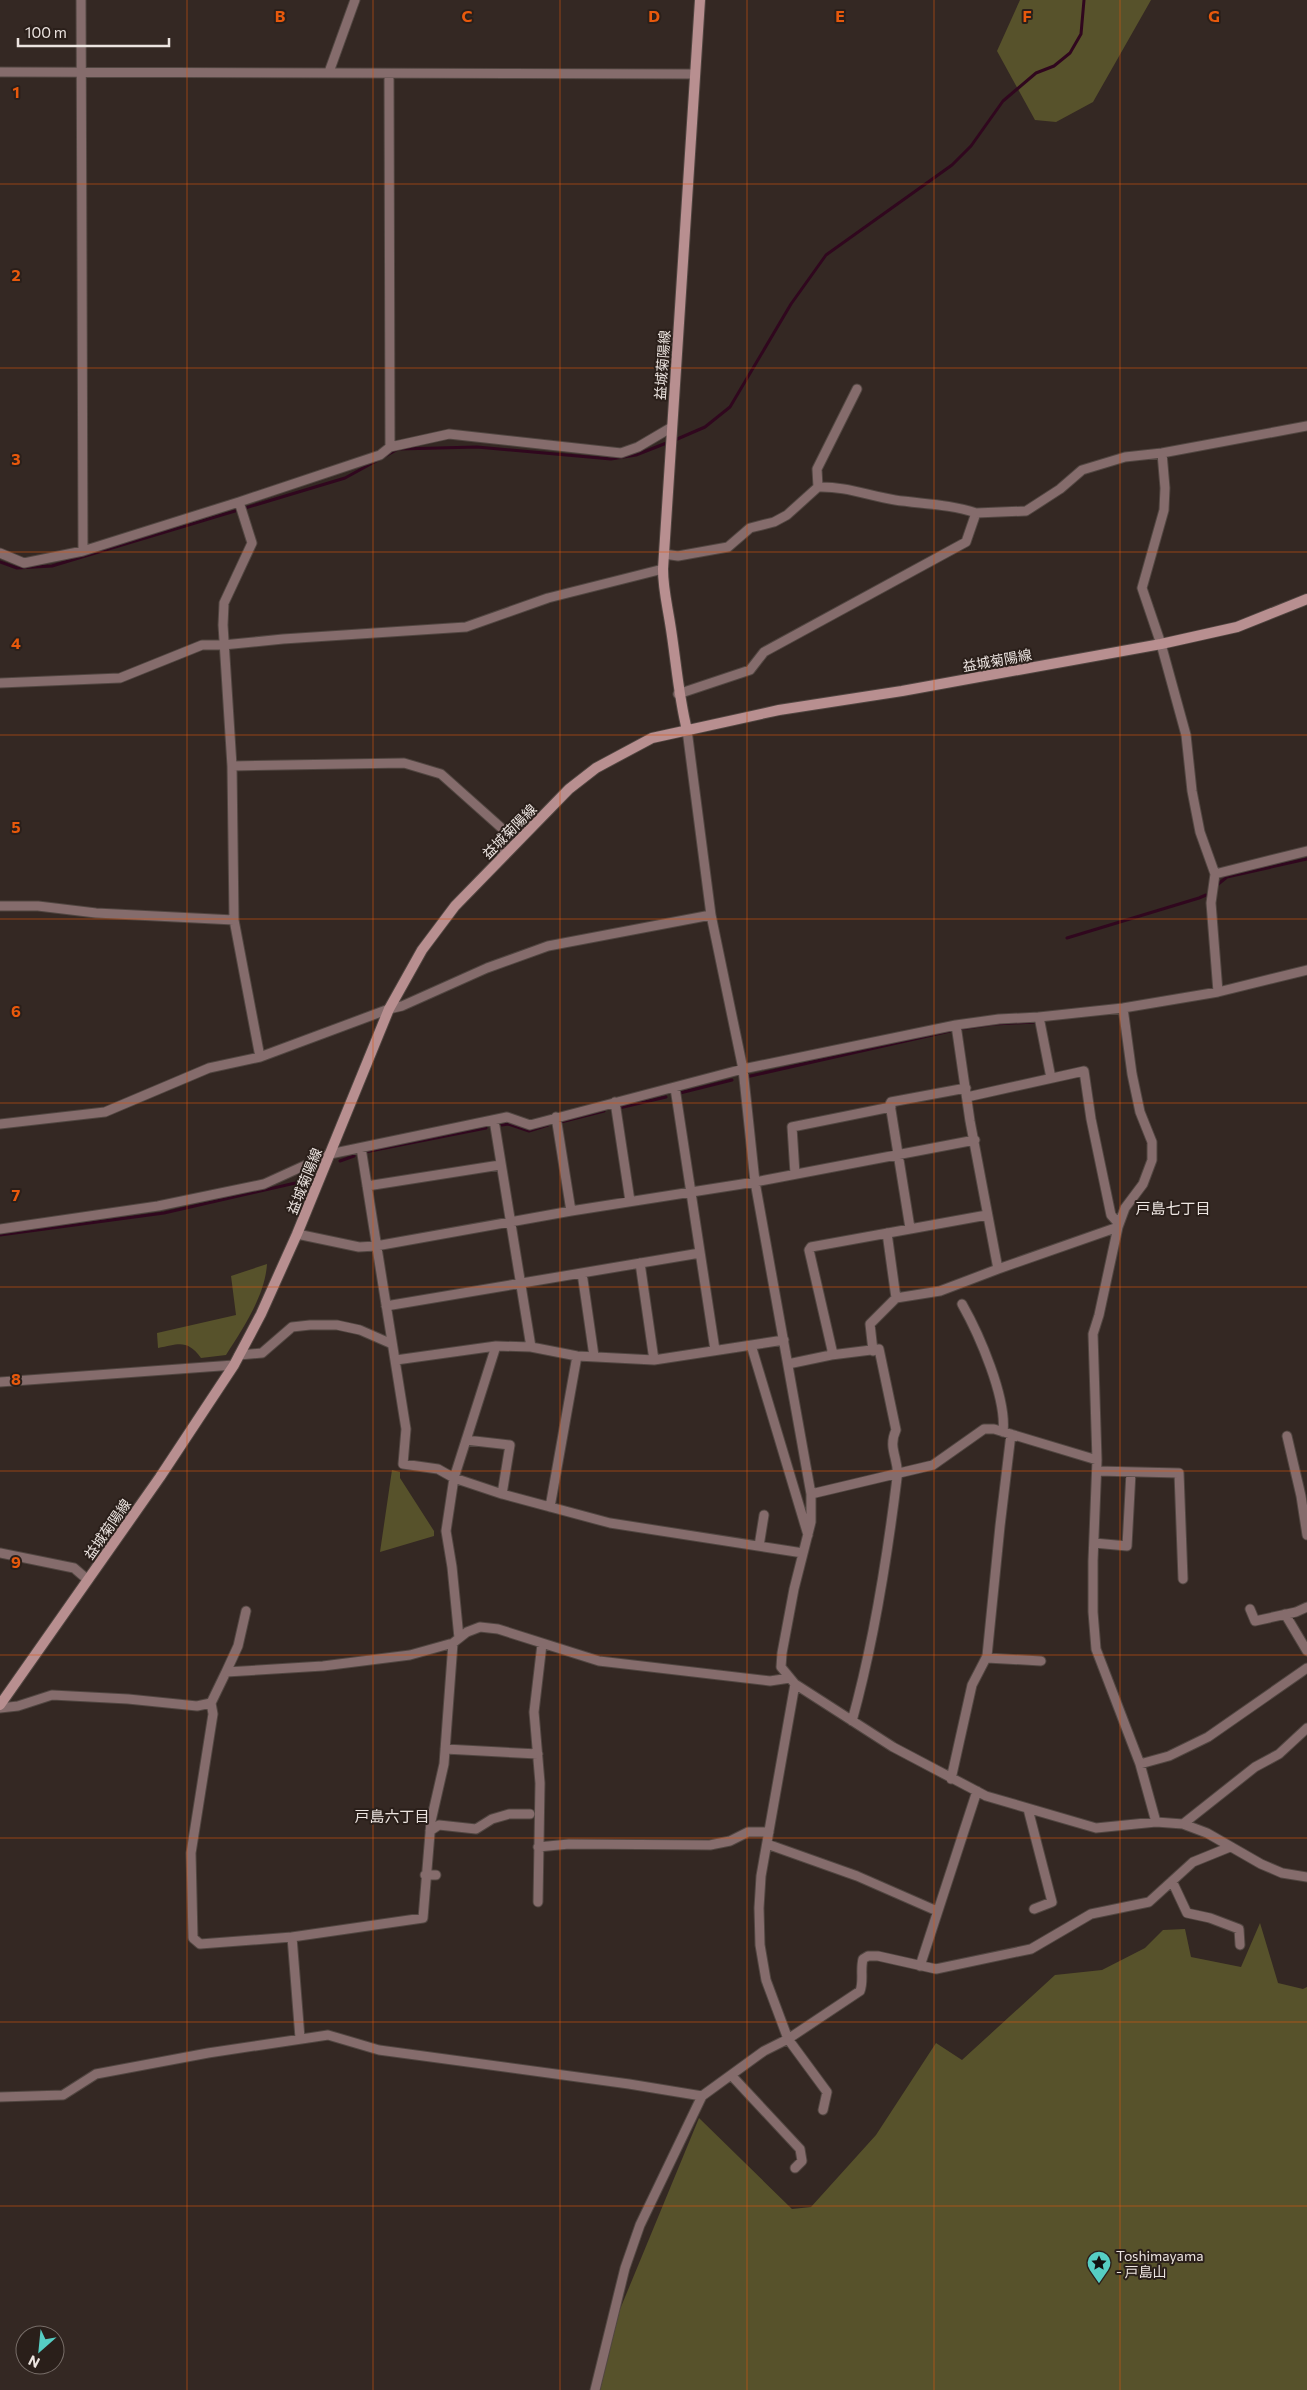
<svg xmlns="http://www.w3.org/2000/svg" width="1307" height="2390" font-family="Commissioner,'Noto Sans JP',sans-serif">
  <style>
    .green { fill: #57522b }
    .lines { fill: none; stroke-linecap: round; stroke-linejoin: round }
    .stream { stroke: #30071e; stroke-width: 3 }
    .minor-casing { stroke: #514641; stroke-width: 11 }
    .secondary-casing { stroke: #514641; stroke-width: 12 }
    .minor { stroke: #856c6c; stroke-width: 9 }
    .secondary { stroke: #b88f90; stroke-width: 10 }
    .grid { fill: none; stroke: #e8590c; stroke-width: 1; stroke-opacity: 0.55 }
    .labels { text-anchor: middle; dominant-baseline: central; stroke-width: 4; stroke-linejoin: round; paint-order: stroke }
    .street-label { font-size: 14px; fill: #ece4e0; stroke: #2a1f1a }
    .poi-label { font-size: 14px; fill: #ece4e0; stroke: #2a1f1a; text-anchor: start }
    .neighbourhood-label { font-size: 15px; fill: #ece4e0; stroke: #2a1f1a }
    .grid-label { font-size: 16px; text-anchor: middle; font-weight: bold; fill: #e8590c; stroke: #2a1f1a; stroke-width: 4; stroke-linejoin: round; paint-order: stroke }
  </style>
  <rect width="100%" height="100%" fill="#342823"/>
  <path class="green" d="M 1020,0 L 1151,0 L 1093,102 L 1056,122 L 1035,120 L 997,51 Z
    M 267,1264 C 265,1296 243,1328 226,1355 L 201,1358 C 187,1339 179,1344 158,1348 L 157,1333 L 236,1315 L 231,1276 Z
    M 392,1470 L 400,1472 L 400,1478 L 434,1531 L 434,1536 L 380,1552 Z
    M 1260,1923 L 1278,1983 L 1303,1989 L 1307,1987 L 1307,2390 L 595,2390 L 604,2348 L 699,2118 L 792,2209 L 811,2207 L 876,2135 L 936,2043 L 962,2060 L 1055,1975 L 1102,1970 L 1145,1948 L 1163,1930 L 1185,1929 L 1191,1957 L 1241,1967 Z"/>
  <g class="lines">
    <path class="stream" d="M 675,440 L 705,427 L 730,407 L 791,304 L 826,255 L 952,165 L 971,146 L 1003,101 L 1036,73 L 1054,66 L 1070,53 L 1081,34 L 1084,0
      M 0,562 L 17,568 L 52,566 L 345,478 L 398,449 L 477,447 L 611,459 L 636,455 L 669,442
      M 1217,885 L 1227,877 L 1307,859
      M 1067,938 L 1199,898 L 1206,895
      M 960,1029 L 994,1024 L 1035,1022
      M 746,1077 L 950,1031
      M 680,1093 L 732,1080
      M 619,1108 L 666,1097
      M 561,1122 L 604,1111
      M 502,1125 L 508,1124 L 529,1131 L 548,1125
      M 365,1152 L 486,1128
      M 340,1161 L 354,1156
      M 0,1235 L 164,1213 L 304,1181"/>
    <defs>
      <path id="minor" d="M 81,0 L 83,551
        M 0,72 L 695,74
        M 329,72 L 355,0
        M 389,74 L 390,447
        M 1162,453 L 1165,488 L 1164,510 L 1142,588 L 1161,644 L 1186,735 L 1192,791 L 1200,832 L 1215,874 L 1211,903 L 1218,992
        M 818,487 C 845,486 869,496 895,500 C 922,504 950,504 976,513
        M 239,502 L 252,543 L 224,603 L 223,625 L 232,766 L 234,920 L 260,1057
        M 0,553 L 24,563 L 83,551 L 239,502 L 380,455 L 390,447 L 449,434 L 621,453 L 638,447 L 672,427
        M 664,554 L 678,556 L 728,547 L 750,528 L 774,522 L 787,515 L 818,487 L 817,469 L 857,389
        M 0,683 L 120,678 L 202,645 L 223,645 L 283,639 L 466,627 L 548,598 L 663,569
        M 678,694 L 750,670 L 764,652 L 966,542 L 976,513 L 1026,511 L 1060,489 L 1082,470 L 1125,457 L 1162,453 L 1307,426
        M 687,730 L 711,915 L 743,1069 L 755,1182 L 811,1494 L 811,1522 L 794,1589 L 782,1653 L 781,1667 L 795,1684 L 893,1747 L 986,1796 L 1096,1828 L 1156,1822 L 1183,1824 L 1207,1833 L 1261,1864 L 1282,1873 L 1307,1877
        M 232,766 L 404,763 L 441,774 L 506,832 L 498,850 L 504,855
        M 1215,874 L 1307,851
        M 0,906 L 38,906 L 96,913 L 234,920
        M 1123,1008 L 1132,1074 L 1140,1112 L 1152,1142 L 1152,1160 L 1143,1184 L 1125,1208 L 1118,1227 L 1099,1315 L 1093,1334 L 1097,1460 L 1093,1561 L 1093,1612 L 1096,1649 L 1140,1764 L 1156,1822
        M 1039,1017 L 1051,1078
        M 956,1025 L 970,1121 L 998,1269 L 1118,1227
        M 675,1088 L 715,1350
        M 967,1097 L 1084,1071 L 1091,1119 L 1111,1215 L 1119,1224
        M 615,1102 L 630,1201
        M 556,1117 L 571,1211
        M 494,1120 L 531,1347
        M 0,1124 L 105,1112 L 209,1068 L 260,1057 L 389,1009 L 402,1006 L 487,968 L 548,946 L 711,915
        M 361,1148 L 406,1429 L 403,1464 L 438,1469 L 454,1478 L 502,1494 L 610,1523 L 803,1553
        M 795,1174 L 792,1127 L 891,1107
        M 367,1186 L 500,1165
        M 910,1228 L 890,1104 L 891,1102 L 966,1088
        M 0,1229 L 158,1206 L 264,1184 L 330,1154 L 507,1117 L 530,1125 L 743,1069 L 956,1025 L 999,1019 L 1039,1017 L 1123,1008 L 1218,992 L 1307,970
        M 887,1233 L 896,1298
        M 297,1234 L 359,1247 L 376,1246 L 571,1211 L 755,1182 L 975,1140
        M 640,1263 L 654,1360
        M 582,1273 L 594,1356
        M 962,1304 C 979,1334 1007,1398 1003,1432
        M 386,1306 L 700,1253
        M 751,1345 L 808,1535
        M 873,1351 L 870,1324 L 896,1298 L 940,1291 L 998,1269
        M 239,1355 L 262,1353 L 292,1327 L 310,1325 L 337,1325 L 360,1330 L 392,1344
        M 831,1355 L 879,1349 L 896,1430 C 887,1449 900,1460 897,1478 C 887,1559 874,1642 852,1721
        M 396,1360 L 496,1346 L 531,1347 L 577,1356 L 654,1360 L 784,1340
        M 788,1364 L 831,1355 L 832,1350 L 809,1250 L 811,1247 L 987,1215
        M 0,1382 L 234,1365
        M 1287,1436 L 1301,1496 L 1307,1535
        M 466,1440 L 510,1445 L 502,1494
        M 1097,1471 L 1179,1473 L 1183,1579
        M 811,1494 L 933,1465 L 984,1429 L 994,1429 L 1097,1460
        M 550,1507 L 577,1356
        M 1094,1543 L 1127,1546 L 1131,1472
        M 759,1546 L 764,1515
        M 0,1553 L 74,1568 L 88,1580
        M 1250,1609 L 1255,1621 L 1296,1612 L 1307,1607
        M 1285,1614 L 1307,1651
        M 459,1638 L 452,1567 L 446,1531 L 454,1478 L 496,1346
        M 987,1658 L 1041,1661
        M 226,1672 L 238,1646 L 246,1611
        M 795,1684 L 761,1876 L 759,1908 L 760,1945 L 766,1980 L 788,2039 L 827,2092 L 823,2110
        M 211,1703 L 213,1714 L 191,1853 L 193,1938 L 200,1944 L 292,1937
        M 0,1708 L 18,1706 L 52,1695 L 128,1699 L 197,1706 L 211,1703 L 226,1672 L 323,1666 L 410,1655 L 453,1643 L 467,1632 L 480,1627 L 498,1629 L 599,1661 L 770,1681 L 790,1678
        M 445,1749 L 538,1754
        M 1140,1764 L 1169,1756 L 1208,1737 L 1307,1668
        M 951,1779 L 972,1685 L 987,1656 L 1000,1526 L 1011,1434
        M 1028,1809 L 1052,1902 L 1034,1909
        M 1183,1824 L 1255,1767 L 1279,1754 L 1307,1728
        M 430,1831 L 439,1825 L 476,1829 L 492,1819 L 509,1814 L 530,1814
        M 767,1844 L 857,1876 L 937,1911
        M 538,1847 L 569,1844 L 710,1845 L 730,1841 L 748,1832 L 769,1832
        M 425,1875 L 436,1875
        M 1172,1881 L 1187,1913 L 1210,1918 L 1239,1929 L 1240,1945
        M 538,1902 L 540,1783 L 534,1712 L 542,1644
        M 920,1966 L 977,1791
        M 300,2038 L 292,1937 L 423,1918 L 431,1821 L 444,1764 L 453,1643
        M 731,2075 L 800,2149 L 802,2161 L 795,2168
        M 0,2097 L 63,2095 L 96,2074 L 208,2053 L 328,2035 L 379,2050 L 629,2084 L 702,2096
        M 595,2390 L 625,2268 L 640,2225 L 702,2096 L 764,2051 L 788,2039 L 860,1991 C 864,1981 860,1970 863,1959 L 868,1956 L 878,1956 L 936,1969 L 1031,1949 L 1091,1914 L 1149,1902 L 1193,1862 L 1230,1847"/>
      <path id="secondary" d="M 687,730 C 678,694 676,659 670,623 C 667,604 663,588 663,569 L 700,0
        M 0,1705 L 160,1477 L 234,1365 L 261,1314 L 297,1234 L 389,1009 L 422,950 L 455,906 L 569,789 L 596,768 L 652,738 L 779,710 L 902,691 L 1161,644 L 1237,627 L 1307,599"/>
    </defs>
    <use href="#minor" class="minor-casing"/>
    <use href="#secondary" class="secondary-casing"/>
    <use href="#minor" class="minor"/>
    <use href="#secondary" class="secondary"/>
  </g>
  <path class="grid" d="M 187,0 L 187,2390M 373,0 L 373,2390M 560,0 L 560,2390M 747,0 L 747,2390M 934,0 L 934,2390M 1120,0 L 1120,2390M 0,184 L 1307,184M 0,368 L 1307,368M 0,552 L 1307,552M 0,735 L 1307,735M 0,919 L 1307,919M 0,1103 L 1307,1103M 0,1287 L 1307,1287M 0,1471 L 1307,1471M 0,1655 L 1307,1655M 0,1838 L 1307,1838M 0,2022 L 1307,2022M 0,2206 L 1307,2206"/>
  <defs>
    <symbol id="sight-pin" viewBox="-11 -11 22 30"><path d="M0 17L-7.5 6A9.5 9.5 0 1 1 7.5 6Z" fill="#56cec4" stroke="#2a1f1a"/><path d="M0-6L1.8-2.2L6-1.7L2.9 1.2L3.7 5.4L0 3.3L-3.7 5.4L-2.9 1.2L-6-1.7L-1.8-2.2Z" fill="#111"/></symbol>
  </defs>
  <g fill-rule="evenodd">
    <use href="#sight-pin" x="1085" y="2249" width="28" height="38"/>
  </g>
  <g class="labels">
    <g class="street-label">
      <text transform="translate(662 365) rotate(-86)">益城菊陽線</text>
      <text transform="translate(997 660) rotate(-10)">益城菊陽線</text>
      <text transform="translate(509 831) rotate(-45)">益城菊陽線</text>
      <text transform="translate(304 1181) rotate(-68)">益城菊陽線</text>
      <text transform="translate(107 1529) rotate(-55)">益城菊陽線</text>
    </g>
    <g class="poi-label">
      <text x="1116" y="2255">Toshimayama<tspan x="1116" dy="16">- 戸島山</tspan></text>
    </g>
    <g class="neighbourhood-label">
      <text x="1173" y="1208">戸島七丁目</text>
      <text x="392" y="1816">戸島六丁目</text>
    </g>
  </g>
  <g class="grid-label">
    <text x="280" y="22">B</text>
    <text x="467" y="22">C</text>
    <text x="654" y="22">D</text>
    <text x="840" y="22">E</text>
    <text x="1027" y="22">F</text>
    <text x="1214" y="22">G</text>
    <text x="16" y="98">1</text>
    <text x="16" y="281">2</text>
    <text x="16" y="465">3</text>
    <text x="16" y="649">4</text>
    <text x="16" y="833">5</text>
    <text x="16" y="1017">6</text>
    <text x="16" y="1201">7</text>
    <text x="16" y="1385">8</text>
    <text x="16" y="1568">9</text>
  </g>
  <g transform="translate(40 2350) rotate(207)"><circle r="24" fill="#2a1f1a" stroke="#786e69"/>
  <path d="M0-4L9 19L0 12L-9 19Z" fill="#56cec4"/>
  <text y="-8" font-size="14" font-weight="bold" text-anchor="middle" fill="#ece4e0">N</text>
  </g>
  <path d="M18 38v8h151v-8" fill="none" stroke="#ece4e0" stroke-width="2.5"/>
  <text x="25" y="38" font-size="15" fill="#ece4e0" stroke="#2a1f1a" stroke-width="4" paint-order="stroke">100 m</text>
</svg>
